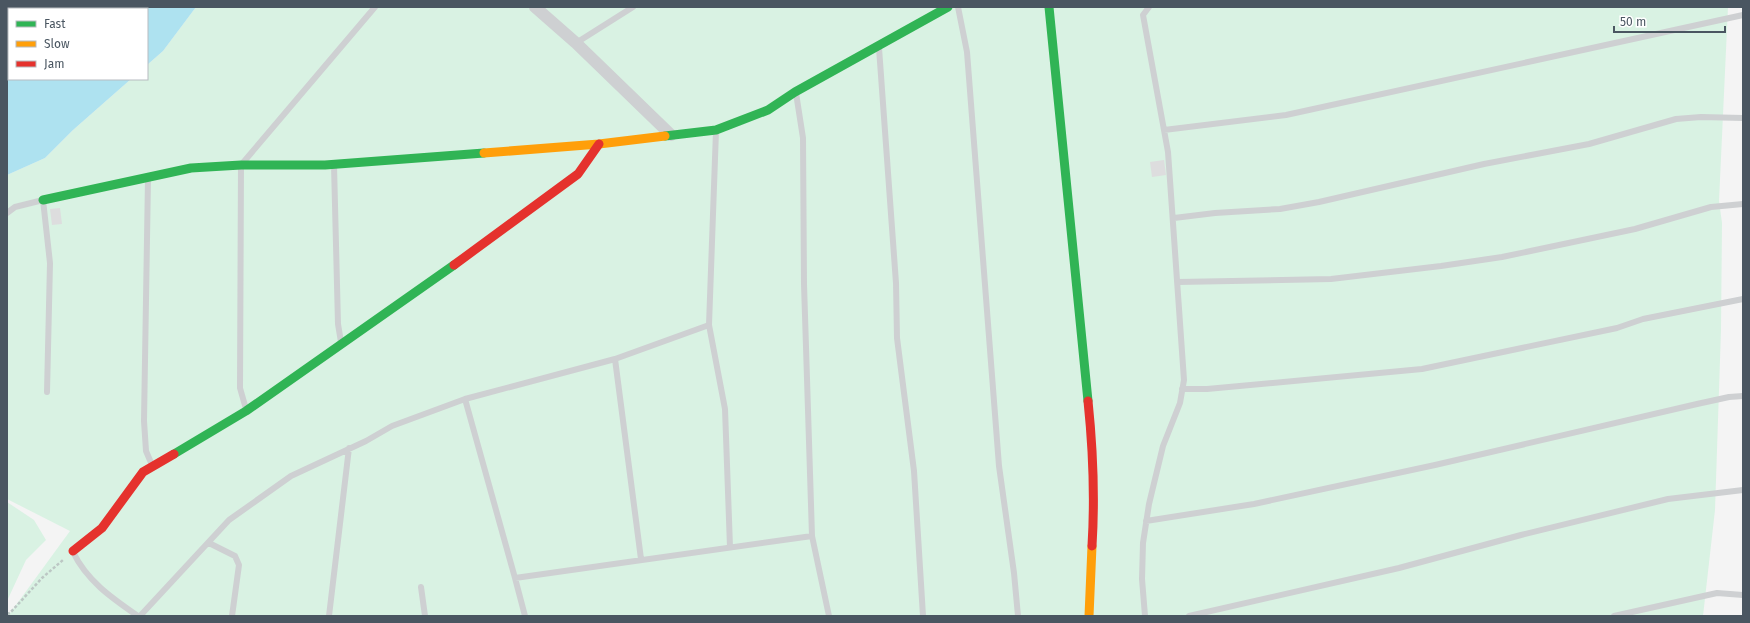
<svg xmlns="http://www.w3.org/2000/svg" width="1750" height="623" font-family="'Fira Sans',sans-serif">
  <style>
    .green { fill: #d9f2e3 }
    .water { fill: #aee2f0 }
    .building { fill: #ddddde }
    .lines { fill: none; stroke-linecap: round; stroke-linejoin: round }
    .path { stroke: #bcc7c4; stroke-width: 2.5; stroke-dasharray: 3 2; stroke-linecap: butt }
    .lane { stroke: #ced0d2; stroke-width: 6 }
    .street { stroke: #ced0d2; stroke-width: 12 }
    .fast { stroke: #30b455; stroke-width: 9 }
    .slow { stroke: #ff9f0a; stroke-width: 9 }
    .jam { stroke: #e5322d; stroke-width: 9 }
  </style>
  <rect width="100%" height="100%" fill="#f4f4f4"/>
  <path class="green" d="M 196,7 L 1728,7 L 1719,201 L 1722,223 L 1721,330 L 1715,510 L 1703,616 L 8,616 L 70,531 L 7,499 L 7,175 L 45,158 L 73,130 L 131,79 L 147,79 L 147,65 L 163,51 Z
    M 7,502 L 34,520 L 46,540 L 26,560 L 7,601 Z"/>
  <path class="water" d="M 7,7 L 196,7 L 163,51 L 147,65 L 147,9 L 9,9 L 9,79 L 131,79 L 73,130 L 45,158 L 7,175 Z"/>
  <path class="building" d="M 1164,160 L 1166,175 L 1152,177 L 1150,162 Z
    M 60,208 L 62,224 L 52,225 L 50,209 Z"/>
  <g class="lines">
    <path class="path" d="M 7,614 L 10,613 L 42,578 L 63,560"/>
    <path class="lane" d="M 958,7 L 967,52 L 999,466 L 1014,573 L 1018,616
      M 576,43 L 633,7
      M 879,48 L 896,283 L 897,338 L 914,471 L 923,616
      M 796,93 L 803,138 L 804,284 L 812,536 L 829,616
      M 1164,130 L 1286,115 L 1743,15
      M 334,165 L 338,324 L 341,342
      M 148,179 L 144,421 L 146,451 L 152,465
      M 7,213 L 15,207 L 43,200 L 50,263 L 47,392
      M 1174,218 L 1215,213 L 1280,209 L 1319,202 L 1484,164 L 1589,144 L 1676,119 L 1701,117 L 1743,118
      M 1178,282 L 1331,279 L 1441,266 L 1502,257 L 1635,229 L 1711,207 L 1743,204
      M 709,325 L 725,409 L 730,547
      M 615,359 L 641,559
      M 1182,389 L 1207,389 L 1422,369 L 1617,328 L 1643,319 L 1743,299
      M 465,399 L 515,578
      M 246,409 L 240,388 L 241,165 L 375,7
      M 1146,521 L 1254,504 L 1435,465 L 1697,404 L 1729,397 L 1743,396
      M 209,543 L 235,556 L 239,565 L 232,616
      M 73,552 C 87,581 112,598 138,616
      M 421,587 L 425,616
      M 140,616 L 229,520 L 291,476 L 366,441 L 392,426 L 465,399 L 615,359 L 709,325 L 716,131
      M 329,616 L 349,448
      M 525,616 L 515,578 L 812,536
      M 1145,616 L 1142,579 L 1143,543 L 1149,504 L 1163,446 L 1180,403 L 1184,380 L 1168,152 L 1143,15 L 1149,7
      M 1189,616 L 1399,568 L 1521,535 L 1668,499 L 1743,490
      M 1614,616 L 1717,593 L 1743,595"/>
    <path class="street" d="M 535,7 L 576,43 L 671,135"/>
    <path class="fast" d="M 1049,7 L 1088,401
      M 665,136 L 716,130 L 768,110 L 795,92 L 948,7
      M 43,200 L 191,168 L 241,165 L 325,165 L 484,153
      M 174,454 L 246,411 L 454,265"/>
    <path class="slow" d="M 484,153 L 599,144 L 665,136
      M 1089,616 L 1092,546"/>
    <path class="jam" d="M 454,265 L 578,174 L 599,144
      M 1088,401 C 1093,449 1095,497 1092,546
      M 73,551 L 102,528 L 143,472 L 174,454"/>
  </g>
  <rect width="1750" height="623" fill="none" stroke="#4a5661" stroke-width="16"/>
  <rect x="8" y="8" width="140" height="72" fill="#ffffff" stroke="#b7bbc0"/>
  <rect x="16" y="21" width="20" height="6" fill="#30b455" stroke="#b7bbc0"/>
  <text x="44" y="28" font-size="12" fill="#4a5661">Fast</text>
  <rect x="16" y="41" width="20" height="6" fill="#ff9f0a" stroke="#b7bbc0"/>
  <text x="44" y="48" font-size="12" fill="#4a5661">Slow</text>
  <rect x="16" y="61" width="20" height="6" fill="#e5322d" stroke="#b7bbc0"/>
  <text x="44" y="68" font-size="12" fill="#4a5661">Jam</text>
  <path d="M1614 26v6h111v-6" fill="none" stroke="#4a5661" stroke-width="2"/>
  <text x="1620" y="26" font-size="12" fill="#4a5661" stroke="#ffffff" stroke-width="3" paint-order="stroke">50 m</text>
</svg>
